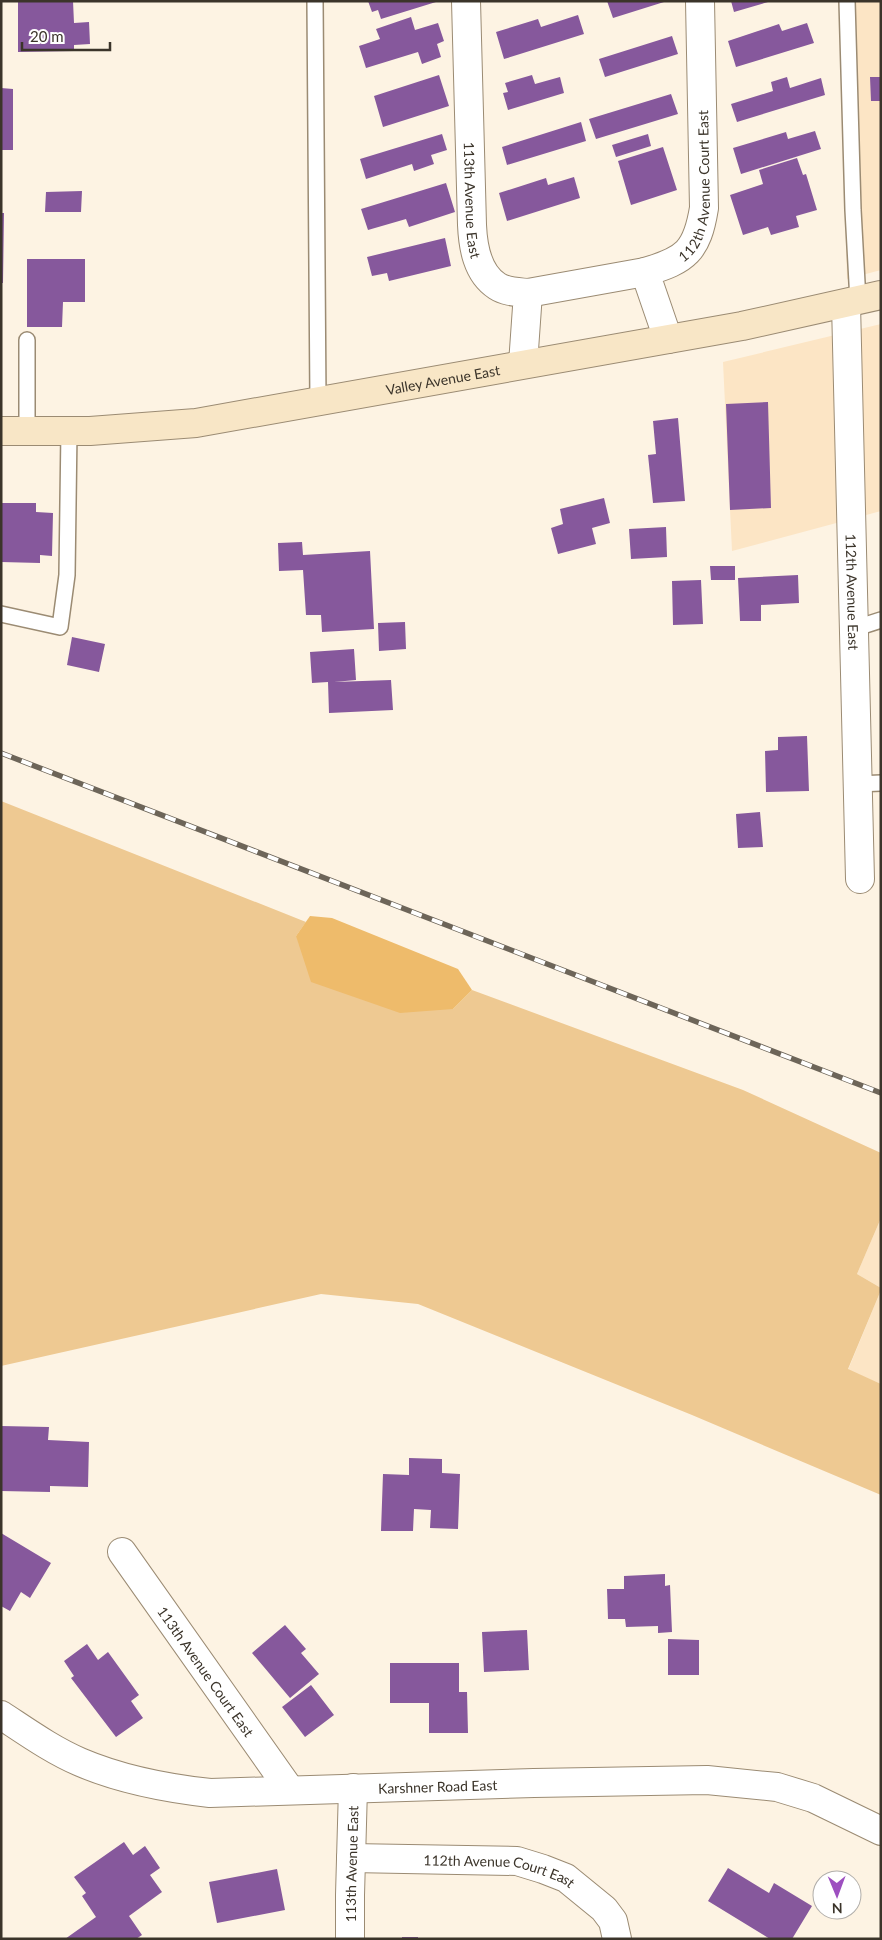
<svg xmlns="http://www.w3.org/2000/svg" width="882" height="1940" font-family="Lato,sans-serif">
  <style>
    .built { fill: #fce5c5 }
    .green { fill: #eec992 }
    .water { fill: #eebb6b }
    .building { fill: #86589c }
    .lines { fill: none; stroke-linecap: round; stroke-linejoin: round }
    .lane-casing { stroke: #9b8b73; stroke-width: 18 }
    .street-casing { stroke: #9b8b73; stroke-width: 30 }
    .secondary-casing { stroke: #9b8b73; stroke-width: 30 }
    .lane { stroke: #fff; stroke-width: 15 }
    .street { stroke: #fff; stroke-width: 28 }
    .secondary { stroke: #f8e6c6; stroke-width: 28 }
    .rail-casing { stroke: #6d6559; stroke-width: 5.5 }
    .rail { stroke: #fff; stroke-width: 4; stroke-dasharray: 11; stroke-linecap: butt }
    .labels { text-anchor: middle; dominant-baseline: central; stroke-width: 5; stroke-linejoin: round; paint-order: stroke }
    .street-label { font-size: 14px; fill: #3b342a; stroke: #fff }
  </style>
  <rect width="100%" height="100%" fill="#fdf3e3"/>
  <path class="built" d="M 840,1 L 881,1 L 881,270 L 847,279 Z
    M 881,324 L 881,511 L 732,551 L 723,362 Z
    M 881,1218 L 881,1288 L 857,1274 Z
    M 881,1290 L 881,1384 L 848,1370 Z"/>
  <path class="green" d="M 1,801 L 306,922 L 296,936 L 453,1009 L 472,990 L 743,1090 L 881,1153 L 881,1218 L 857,1274 L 881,1288 L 881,1290 L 848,1369 L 881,1384 L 881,1495 L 692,1415 L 418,1304 L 321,1294 L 1,1366 Z"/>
  <path class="water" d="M 310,916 L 332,918 L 458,969 L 472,990 L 453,1009 L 400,1013 L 311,982 L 296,936 Z"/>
  <path class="building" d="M 18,1 L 73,1 L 74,23 L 89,22 L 90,44 L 74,45 L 74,51 L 18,52 Z
    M 368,1 L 436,1 L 436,2 L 381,19 L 378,10 L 372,12 Z
    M 607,1 L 664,1 L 664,2 L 613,18 Z
    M 731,1 L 768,1 L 768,2 L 734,12 Z
    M 578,15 L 584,34 L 504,59 L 496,32 L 538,19 L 541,27 Z
    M 411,17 L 415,30 L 438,23 L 444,41 L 437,44 L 441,57 L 422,64 L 418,52 L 366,68 L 359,46 L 380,39 L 376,29 Z
    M 807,23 L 814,43 L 736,67 L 728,41 L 779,24 L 782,31 Z
    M 672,36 L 678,54 L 605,77 L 599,59 Z
    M 439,75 L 449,106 L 383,127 L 374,96 Z
    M 532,75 L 535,84 L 560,77 L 564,93 L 508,110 L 503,93 L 508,92 L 505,83 Z
    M 787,77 L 790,88 L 821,78 L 825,95 L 737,122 L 731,104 L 773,91 L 771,82 Z
    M 870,77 L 881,77 L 881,101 L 871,101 Z
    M 1,88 L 13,89 L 13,150 L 1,150 Z
    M 671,94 L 678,114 L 596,139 L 589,119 Z
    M 581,122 L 586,141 L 507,165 L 502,147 Z
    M 815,131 L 821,149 L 741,174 L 733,148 L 786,132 L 788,139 Z
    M 442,134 L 447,150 L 431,155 L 434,164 L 414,171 L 412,164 L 366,179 L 360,159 Z
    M 648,134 L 651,146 L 616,157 L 612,145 Z
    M 663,147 L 677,190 L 631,205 L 618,161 Z
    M 797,158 L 803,175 L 806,174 L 817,210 L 796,216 L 799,227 L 771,235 L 768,227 L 743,235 L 730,195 L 763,184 L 759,170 Z
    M 574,177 L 580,198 L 507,221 L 499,193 L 546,178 L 548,185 Z
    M 446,183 L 455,212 L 409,227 L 406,219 L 368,230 L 361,209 Z
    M 82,191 L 81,212 L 45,212 L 46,192 Z
    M 1,213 L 4,213 L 3,283 L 1,283 Z
    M 445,238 L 451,266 L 389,281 L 387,273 L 372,276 L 367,257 Z
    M 27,259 L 85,259 L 85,302 L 63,302 L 62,327 L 27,327 Z
    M 768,402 L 771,508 L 730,510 L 726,404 Z
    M 678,418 L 685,501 L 653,503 L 648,455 L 656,454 L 653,421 Z
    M 604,498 L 610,523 L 592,528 L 596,544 L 558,554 L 551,528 L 563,524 L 560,509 Z
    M 1,503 L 36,503 L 36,512 L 53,513 L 52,556 L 40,555 L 40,563 L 1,562 Z
    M 666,527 L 667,557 L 631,559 L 629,529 Z
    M 302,542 L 303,555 L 370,551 L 374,629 L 322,632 L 321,615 L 306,615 L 303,570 L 279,571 L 278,543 Z
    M 710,566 L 735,566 L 735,580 L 711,580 Z
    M 798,575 L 799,603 L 761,605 L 761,621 L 740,621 L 738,578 Z
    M 701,580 L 703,624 L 673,625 L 672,581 Z
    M 405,622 L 406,649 L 379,651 L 378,623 Z
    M 72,637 L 105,644 L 99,672 L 67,665 Z
    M 354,649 L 356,680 L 334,682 L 391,680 L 393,710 L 329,713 L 328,682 L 312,683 L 310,652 Z
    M 807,736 L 809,791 L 766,792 L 765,751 L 778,750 L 778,737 Z
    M 760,812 L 763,847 L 738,848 L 736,814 Z
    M 1,1426 L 49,1427 L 48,1440 L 89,1442 L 88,1487 L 50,1486 L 50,1492 L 1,1491 Z
    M 409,1458 L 442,1459 L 442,1473 L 460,1474 L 458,1529 L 430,1528 L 431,1510 L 414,1509 L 413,1531 L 381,1531 L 383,1474 L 409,1475 Z
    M 1,1533 L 51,1563 L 30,1598 L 21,1592 L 10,1611 L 1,1606 Z
    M 665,1574 L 665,1586 L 670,1585 L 672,1632 L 658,1633 L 658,1626 L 626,1627 L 625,1619 L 608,1619 L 607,1589 L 624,1589 L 624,1576 Z
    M 285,1625 L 306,1649 L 301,1653 L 319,1674 L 290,1698 L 252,1653 Z
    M 527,1630 L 529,1670 L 484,1672 L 482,1632 Z
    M 668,1639 L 699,1640 L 699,1675 L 668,1675 Z
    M 87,1644 L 98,1660 L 108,1652 L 139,1695 L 131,1701 L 143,1718 L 116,1737 L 71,1678 L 74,1676 L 64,1661 Z
    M 390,1663 L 459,1663 L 459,1692 L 467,1692 L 468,1733 L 429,1733 L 429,1703 L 390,1703 Z
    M 311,1685 L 334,1715 L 305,1737 L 282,1707 Z
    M 124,1842 L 133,1855 L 145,1846 L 160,1868 L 150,1875 L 162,1892 L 129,1916 L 142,1935 L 136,1939 L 65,1939 L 96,1917 L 82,1896 L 86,1893 L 74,1877 Z
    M 728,1868 L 769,1893 L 774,1883 L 812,1906 L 792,1939 L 770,1939 L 708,1901 Z
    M 277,1869 L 285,1910 L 217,1923 L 209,1882 Z
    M 402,1937 L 418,1937 L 418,1939 L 402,1939 Z"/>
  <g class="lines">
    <defs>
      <path id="lane" d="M 315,1 L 318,401
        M 847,1 L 853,210 L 858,301
        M 27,431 L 27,340
        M 1,614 L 60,627 L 67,575 L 69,431
        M 853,629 L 881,620
        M 857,784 L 881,783"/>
      <g id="street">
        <path id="s1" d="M 466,1 L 472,225 C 473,247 477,273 497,286 C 506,292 518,292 528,293 L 523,364"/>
        <path d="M 528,293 L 645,272"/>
        <path id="s2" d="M 846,304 L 860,879"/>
        <path id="s3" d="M 668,339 L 645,272 C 686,260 697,251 704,208 L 700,1"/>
        <path id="s4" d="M 122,1552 L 290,1790"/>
        <path id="s5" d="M 1,1715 C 27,1732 52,1750 80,1762 C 122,1780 165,1788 210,1793 L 534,1783 L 707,1780 L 777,1787 L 813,1798 L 881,1831"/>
        <path id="s6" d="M 351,1858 L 517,1861 L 543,1869 L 566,1878 L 604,1909 L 613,1921 L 617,1939"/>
        <path id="s7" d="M 350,1939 L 350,1895 L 353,1788"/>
      </g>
      <g id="secondary">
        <path id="s8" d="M 1,431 L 90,431 L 196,423 L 742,326 L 881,295"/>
      </g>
    </defs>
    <use href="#lane" class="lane-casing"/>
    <use href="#street" class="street-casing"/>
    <use href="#secondary" class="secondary-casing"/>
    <use href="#lane" class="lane"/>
    <use href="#street" class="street"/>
    <use href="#secondary" class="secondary"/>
    <defs>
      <path id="rail" d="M 1,753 L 881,1093"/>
    </defs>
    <use href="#rail" class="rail-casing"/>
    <use href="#rail" class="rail"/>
  </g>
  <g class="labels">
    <g class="street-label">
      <text stroke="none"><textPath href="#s3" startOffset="186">112th Avenue Court East</textPath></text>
      <text stroke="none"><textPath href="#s1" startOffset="199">113th Avenue East</textPath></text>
      <text stroke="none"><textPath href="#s8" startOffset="446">Valley Avenue East</textPath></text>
      <text stroke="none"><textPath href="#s2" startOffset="288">112th Avenue East</textPath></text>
      <text stroke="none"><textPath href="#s4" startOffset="146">113th Avenue Court East</textPath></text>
      <text stroke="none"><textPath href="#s5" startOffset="454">Karshner Road East</textPath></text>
      <text stroke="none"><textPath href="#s7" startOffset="75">113th Avenue East</textPath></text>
      <text stroke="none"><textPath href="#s6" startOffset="150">112th Avenue Court East</textPath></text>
    </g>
  </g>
  <rect width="882" height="1940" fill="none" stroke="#3b342a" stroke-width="5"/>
  <g transform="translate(837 1895) rotate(179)"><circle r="24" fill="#ffffff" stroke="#b1aeaa"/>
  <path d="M0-4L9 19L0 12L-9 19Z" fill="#9d4fc0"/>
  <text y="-8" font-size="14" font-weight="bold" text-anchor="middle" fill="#3b342a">N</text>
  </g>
  <path d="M22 42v8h88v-8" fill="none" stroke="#3b342a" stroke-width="2.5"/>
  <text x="30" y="42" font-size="15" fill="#3b342a" stroke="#ffffff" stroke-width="4" paint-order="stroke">20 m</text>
</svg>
